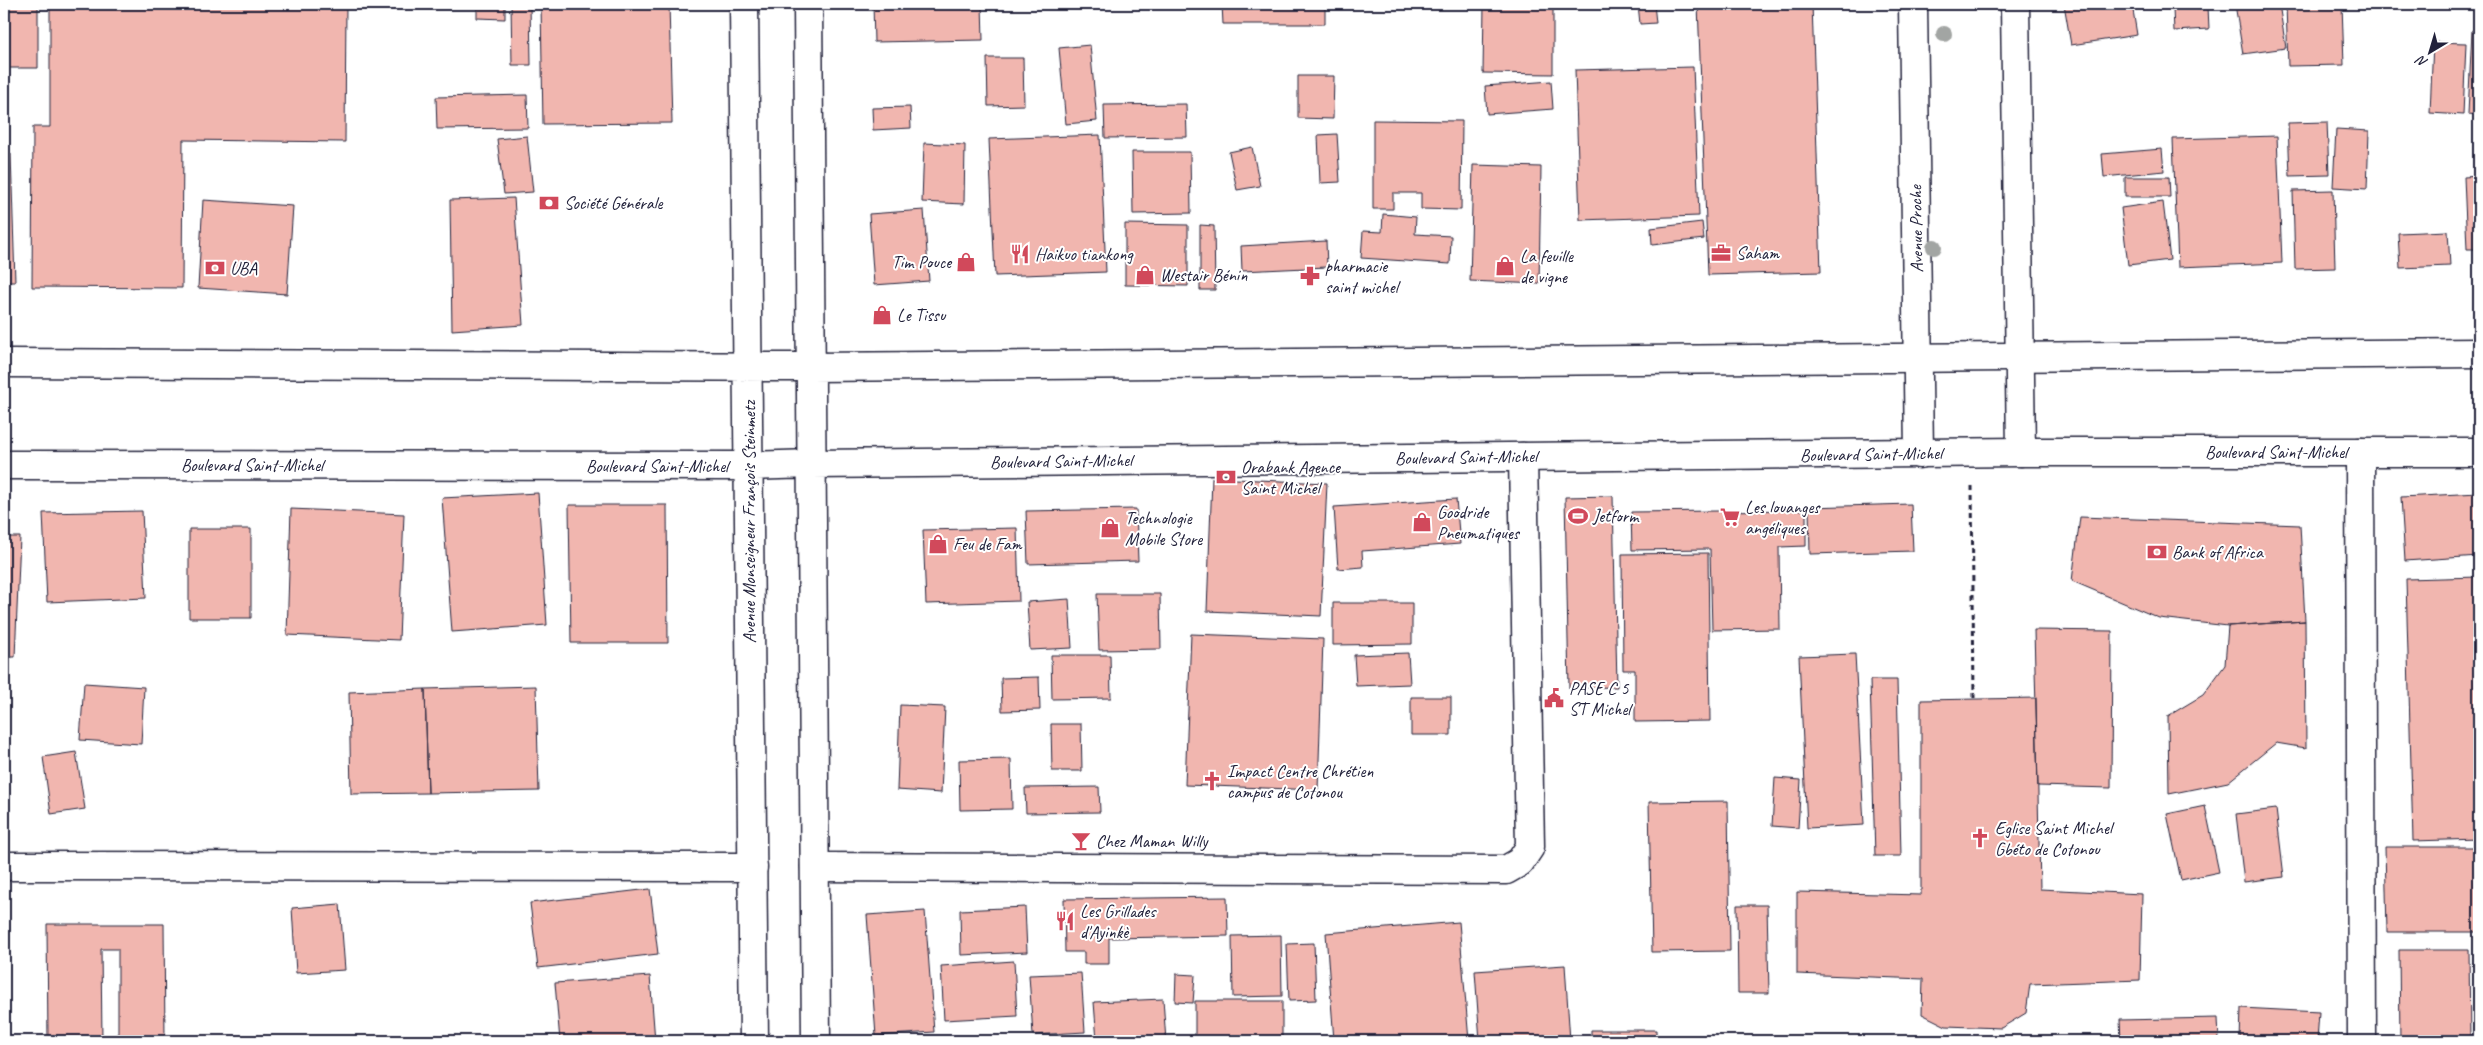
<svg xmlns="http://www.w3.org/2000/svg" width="2483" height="1045" font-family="Caveat,sans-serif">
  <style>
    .building { fill: #f1b6af; stroke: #22223b }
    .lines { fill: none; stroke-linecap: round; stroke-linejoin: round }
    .street-casing { stroke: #22223b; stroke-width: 31 }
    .secondary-casing { stroke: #22223b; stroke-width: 31 }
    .primary-casing { stroke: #22223b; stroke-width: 31 }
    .path { stroke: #22223b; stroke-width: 3; stroke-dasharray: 5 4; stroke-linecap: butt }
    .street { stroke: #fff; stroke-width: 28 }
    .secondary { stroke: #fff; stroke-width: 28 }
    .primary { stroke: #fff; stroke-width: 28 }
    .tree { fill: #a2a5a3 }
    .labels { text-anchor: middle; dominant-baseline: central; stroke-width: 4; stroke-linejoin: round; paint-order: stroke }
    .poi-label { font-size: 18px; fill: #22223b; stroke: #fff; text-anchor: start }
    .street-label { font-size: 18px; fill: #22223b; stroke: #fff }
  </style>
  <rect width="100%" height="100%" fill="#fff"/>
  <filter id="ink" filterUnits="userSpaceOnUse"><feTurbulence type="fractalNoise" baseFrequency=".02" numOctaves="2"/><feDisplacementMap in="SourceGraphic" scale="10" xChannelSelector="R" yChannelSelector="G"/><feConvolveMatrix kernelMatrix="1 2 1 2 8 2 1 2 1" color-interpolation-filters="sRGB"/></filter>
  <g filter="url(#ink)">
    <path class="building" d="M 4,4 L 38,4 L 38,68 L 4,68 Z
      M 50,4 L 346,4 L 345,142 L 183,140 L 182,288 L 32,287 L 33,127 L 50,127 Z
      M 477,4 L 505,4 L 505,19 L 477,18 Z
      M 511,4 L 530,4 L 531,65 L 512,65 Z
      M 541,4 L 669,4 L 672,123 L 543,124 Z
      M 873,4 L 982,4 L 983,40 L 874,42 Z
      M 1222,4 L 1325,4 L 1325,24 L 1223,24 Z
      M 1484,4 L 1553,4 L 1553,74 L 1483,73 Z
      M 1638,4 L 1654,4 L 1656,23 L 1640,24 Z
      M 1698,4 L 1812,4 L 1821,272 L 1708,275 Z
      M 2064,4 L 2132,4 L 2137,35 L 2071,45 Z
      M 2235,4 L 2279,4 L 2286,48 L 2243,54 Z
      M 2286,4 L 2342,4 L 2344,65 L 2288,66 Z
      M 2349,4 L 2379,4 L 2379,6 L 2349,7 Z
      M 2208,7 L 2209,29 L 2174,31 L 2173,9 Z
      M 2472,30 L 2479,30 L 2479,115 L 2468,114 Z
      M 2433,42 L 2466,43 L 2463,115 L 2430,113 Z
      M 1090,45 L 1097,121 L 1066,124 L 1059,48 Z
      M 987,58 L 1023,58 L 1024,105 L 988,106 Z
      M 1693,67 L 1699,216 L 1580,220 L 1575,70 Z
      M 1298,76 L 1334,76 L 1333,119 L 1298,118 Z
      M 1551,81 L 1553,109 L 1487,114 L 1485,86 Z
      M 527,95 L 528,128 L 437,129 L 436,97 Z
      M 1186,104 L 1187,137 L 1105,138 L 1104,105 Z
      M 910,107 L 911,128 L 873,130 L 872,108 Z
      M 1373,120 L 1462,121 L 1461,210 L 1421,209 L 1421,193 L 1393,193 L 1393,209 L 1373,209 Z
      M 2327,122 L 2329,175 L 2290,176 L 2288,123 Z
      M 2336,129 L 2369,131 L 2367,189 L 2333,187 Z
      M 1337,134 L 1340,182 L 1320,183 L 1318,135 Z
      M 1100,135 L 1106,272 L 995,276 L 989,139 Z
      M 527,136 L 533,192 L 504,194 L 497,139 Z
      M 2277,136 L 2282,263 L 2178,267 L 2173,139 Z
      M 924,143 L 965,145 L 964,204 L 922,202 Z
      M 1252,147 L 1260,186 L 1237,190 L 1229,152 Z
      M 2162,149 L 2164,171 L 2104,177 L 2102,154 Z
      M 1132,152 L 1190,152 L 1191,213 L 1133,214 Z
      M 4,154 L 11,154 L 15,282 L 4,282 Z
      M 1473,165 L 1541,167 L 1539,284 L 1470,281 Z
      M 2479,176 L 2479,249 L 2467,249 L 2464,177 Z
      M 2125,177 L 2169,177 L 2170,197 L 2125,197 Z
      M 2333,190 L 2335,268 L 2295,269 L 2293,191 Z
      M 514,198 L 523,325 L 452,330 L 450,200 Z
      M 203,200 L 293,206 L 287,294 L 198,288 Z
      M 2163,202 L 2170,260 L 2128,265 L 2121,208 Z
      M 924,210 L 929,281 L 874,285 L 869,214 Z
      M 1383,214 L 1416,217 L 1415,234 L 1451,236 L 1450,264 L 1361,258 L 1363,231 L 1382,232 Z
      M 1702,222 L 1704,239 L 1652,245 L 1651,228 Z
      M 1125,224 L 1188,225 L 1188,286 L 1125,285 Z
      M 1200,225 L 1214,226 L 1215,290 L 1200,290 Z
      M 2448,231 L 2450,266 L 2400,268 L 2398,233 Z
      M 1326,241 L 1327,267 L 1242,271 L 1241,246 Z
      M 1212,478 L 1327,483 L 1321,616 L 1207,611 Z
      M 538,493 L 547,625 L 452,632 L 442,498 Z
      M 2479,493 L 2479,556 L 2405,561 L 2401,497 Z
      M 1613,496 L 1617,687 L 1569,688 L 1565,497 Z
      M 1456,499 L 1460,544 L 1362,551 L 1363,567 L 1338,569 L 1334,507 Z
      M 1911,504 L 1913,551 L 1810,554 L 1809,507 Z
      M 569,505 L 667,505 L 668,643 L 571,643 Z
      M 291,509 L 404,514 L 399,640 L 287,635 Z
      M 1136,509 L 1138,561 L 1028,564 L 1026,511 Z
      M 1806,510 L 1806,546 L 1779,547 L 1780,629 L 1712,630 L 1710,549 L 1632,550 L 1631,512 Z
      M 142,511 L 146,598 L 47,602 L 43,513 Z
      M 2080,517 L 2300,525 L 2305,621 L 2228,626 L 2159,618 L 2072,581 Z
      M 1017,528 L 1019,601 L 926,604 L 923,530 Z
      M 189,529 L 251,529 L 251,618 L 189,618 Z
      M 4,537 L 20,537 L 15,657 L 4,657 Z
      M 1708,553 L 1710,721 L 1635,722 L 1635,670 L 1623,670 L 1622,554 Z
      M 2479,577 L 2479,839 L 2413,841 L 2406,579 Z
      M 1097,594 L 1160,594 L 1161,649 L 1099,650 Z
      M 1069,599 L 1072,648 L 1030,650 L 1027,602 Z
      M 1333,603 L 1412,603 L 1412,644 L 1333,645 Z
      M 2305,621 L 2306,748 L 2276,743 L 2228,782 L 2169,794 L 2168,716 L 2203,695 L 2225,665 L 2228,626 Z
      M 2034,630 L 2112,631 L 2111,788 L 2038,786 Z
      M 1191,634 L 1323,639 L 1318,790 L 1185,785 Z
      M 1408,653 L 1410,684 L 1356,686 L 1354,655 Z
      M 1855,654 L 1864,825 L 1807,828 L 1799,656 Z
      M 1051,655 L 1110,655 L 1111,698 L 1052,699 Z
      M 1039,677 L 1040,710 L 1002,711 L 1001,678 Z
      M 1870,680 L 1897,680 L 1901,856 L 1875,856 Z
      M 84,683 L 144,687 L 141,744 L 80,740 Z
      M 4,686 L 5,686 L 6,734 L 4,734 Z
      M 536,686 L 539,791 L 428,793 L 425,689 Z
      M 425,689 L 428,793 L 351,794 L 349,692 Z
      M 1411,697 L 1451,697 L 1451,735 L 1411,735 Z
      M 2036,698 L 2040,889 L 2142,894 L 2140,980 L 2030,984 L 2026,1013 L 2001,1028 L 1946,1026 L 1922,1014 L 1923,979 L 1797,974 L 1797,892 L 1921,895 L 1921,700 Z
      M 900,705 L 945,707 L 941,793 L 897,790 Z
      M 1051,724 L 1081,724 L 1082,771 L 1052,771 Z
      M 76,752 L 85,809 L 51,814 L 43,757 Z
      M 1011,759 L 1012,809 L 960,810 L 959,760 Z
      M 1775,778 L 1801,780 L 1798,828 L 1772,826 Z
      M 1099,787 L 1100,812 L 1026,813 L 1025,788 Z
      M 1728,801 L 1730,951 L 1652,952 L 1649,802 Z
      M 2205,806 L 2219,872 L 2181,880 L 2167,814 Z
      M 2276,809 L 2284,877 L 2244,882 L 2236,814 Z
      M 2385,847 L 2479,847 L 2479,932 L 2387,932 Z
      M 650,889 L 658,954 L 538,968 L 530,903 Z
      M 1227,897 L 1228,936 L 1109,938 L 1109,964 L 1084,964 L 1084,952 L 1065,952 L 1064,899 Z
      M 340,904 L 345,970 L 296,973 L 292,908 Z
      M 1737,905 L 1767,905 L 1769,993 L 1738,993 Z
      M 1025,907 L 1027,952 L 961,955 L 960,910 Z
      M 925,911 L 934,1032 L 876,1036 L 867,915 Z
      M 1459,922 L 1469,1041 L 1334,1041 L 1326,933 Z
      M 47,924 L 164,924 L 165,1041 L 118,1041 L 118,949 L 101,949 L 102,1041 L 48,1041 Z
      M 1281,935 L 1282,996 L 1233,997 L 1232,936 Z
      M 1314,943 L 1316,1000 L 1289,1001 L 1287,944 Z
      M 2399,950 L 2469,950 L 2470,1041 L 2400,1041 Z
      M 1014,961 L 1017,1016 L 944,1020 L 941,966 Z
      M 1565,965 L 1570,1041 L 1480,1041 L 1475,971 Z
      M 1081,973 L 1085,1032 L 1033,1035 L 1029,975 Z
      M 1176,974 L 1195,975 L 1193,1003 L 1175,1002 Z
      M 650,976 L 655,1041 L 560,1041 L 555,983 Z
      M 1163,999 L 1166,1041 L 1097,1041 L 1094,1002 Z
      M 1195,1001 L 1282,1001 L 1282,1041 L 1195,1041 Z
      M 2241,1008 L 2319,1012 L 2317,1041 L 2240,1041 Z
      M 2218,1018 L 2219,1041 L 2121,1041 L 2120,1020 Z
      M 1591,1030 L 1656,1030 L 1656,1041 L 1591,1041 Z"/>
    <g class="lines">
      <defs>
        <path id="street" d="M 2360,452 L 2362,1041
          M 4,866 L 753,867
          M 815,867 L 1506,870 L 1520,862 L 1530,847 L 1523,457"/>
        <path id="secondary" d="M 1913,4 L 1919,454
          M 2015,4 L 2021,452"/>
        <path id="primary" d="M 744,4 L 754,1041
          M 808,4 L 816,1041
          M 4,363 L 811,367 L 2479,353
          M 4,465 L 749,466 L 812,464 L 2021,452 L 2479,452"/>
      </defs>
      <use href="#street" class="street-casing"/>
      <use href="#secondary" class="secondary-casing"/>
      <use href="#primary" class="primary-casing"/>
      <path class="path" d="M 1972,486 L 1974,699"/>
      <use href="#street" class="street"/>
      <use href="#secondary" class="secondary"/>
      <use href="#primary" class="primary"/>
    </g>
    <g class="tree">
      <circle cx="1944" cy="34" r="8"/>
      <circle cx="1934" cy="247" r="8"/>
    </g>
  </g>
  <defs>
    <symbol id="bank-bare" viewBox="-9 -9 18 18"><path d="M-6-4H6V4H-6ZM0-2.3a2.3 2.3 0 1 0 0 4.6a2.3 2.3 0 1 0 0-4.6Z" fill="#d1495b" stroke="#fff" stroke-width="2.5" paint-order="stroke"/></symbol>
    <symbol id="office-bare" viewBox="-9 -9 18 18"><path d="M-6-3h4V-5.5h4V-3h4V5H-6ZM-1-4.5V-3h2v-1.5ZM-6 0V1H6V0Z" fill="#d1495b" stroke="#fff" stroke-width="2.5" paint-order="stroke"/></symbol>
    <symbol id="restaurant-bare" viewBox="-9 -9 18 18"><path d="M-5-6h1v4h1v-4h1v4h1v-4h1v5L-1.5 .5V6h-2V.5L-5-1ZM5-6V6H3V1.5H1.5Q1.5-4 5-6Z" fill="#d1495b" stroke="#fff" stroke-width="2.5" paint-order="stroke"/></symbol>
    <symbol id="shop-bare" viewBox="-9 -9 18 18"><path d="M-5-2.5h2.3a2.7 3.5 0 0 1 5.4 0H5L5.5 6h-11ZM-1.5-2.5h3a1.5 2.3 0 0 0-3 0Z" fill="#d1495b" stroke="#fff" stroke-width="2.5" paint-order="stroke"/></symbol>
    <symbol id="pharmacy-bare" viewBox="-9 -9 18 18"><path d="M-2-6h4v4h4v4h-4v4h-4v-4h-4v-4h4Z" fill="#d1495b" stroke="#fff" stroke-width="2.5" paint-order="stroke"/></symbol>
    <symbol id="stadium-bare" viewBox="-9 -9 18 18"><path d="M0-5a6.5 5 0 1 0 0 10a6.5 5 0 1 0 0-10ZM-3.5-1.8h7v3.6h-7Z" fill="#d1495b" stroke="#fff" stroke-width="2.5" paint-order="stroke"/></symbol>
    <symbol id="supermarket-bare" viewBox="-9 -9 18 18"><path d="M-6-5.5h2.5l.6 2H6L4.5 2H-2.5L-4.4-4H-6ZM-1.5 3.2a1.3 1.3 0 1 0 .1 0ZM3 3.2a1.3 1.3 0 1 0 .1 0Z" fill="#d1495b" stroke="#fff" stroke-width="2.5" paint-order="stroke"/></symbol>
    <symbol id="civic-bare" viewBox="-9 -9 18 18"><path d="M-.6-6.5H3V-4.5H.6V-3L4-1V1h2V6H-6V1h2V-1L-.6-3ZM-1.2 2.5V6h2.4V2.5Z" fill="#d1495b" stroke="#fff" stroke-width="2.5" paint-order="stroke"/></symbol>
    <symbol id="church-bare" viewBox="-9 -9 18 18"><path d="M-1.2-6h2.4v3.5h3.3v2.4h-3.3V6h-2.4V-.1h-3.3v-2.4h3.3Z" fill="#d1495b" stroke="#fff" stroke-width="2.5" paint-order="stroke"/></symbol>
    <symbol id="bar-bare" viewBox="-9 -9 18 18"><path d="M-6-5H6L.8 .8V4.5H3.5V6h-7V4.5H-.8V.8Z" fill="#d1495b" stroke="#fff" stroke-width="2.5" paint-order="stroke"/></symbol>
  </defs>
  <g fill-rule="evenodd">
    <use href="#bank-bare" x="535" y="189" width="28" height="28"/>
    <use href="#office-bare" x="1707" y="239" width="28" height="28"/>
    <use href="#restaurant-bare" x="1006" y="240" width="28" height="28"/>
    <use href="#shop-bare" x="952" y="248" width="28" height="28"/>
    <use href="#shop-bare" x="1491" y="252" width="28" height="28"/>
    <use href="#bank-bare" x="201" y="254" width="28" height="28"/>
    <use href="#shop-bare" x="1131" y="261" width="28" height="28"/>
    <use href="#pharmacy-bare" x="1296" y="262" width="28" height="28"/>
    <use href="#shop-bare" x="868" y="301" width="28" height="28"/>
    <use href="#bank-bare" x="1212" y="463" width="28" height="28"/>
    <use href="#stadium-bare" x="1564" y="502" width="28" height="28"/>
    <use href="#supermarket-bare" x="1716" y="503" width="28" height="28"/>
    <use href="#shop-bare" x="1408" y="508" width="28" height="28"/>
    <use href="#shop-bare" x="1096" y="514" width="28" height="28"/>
    <use href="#shop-bare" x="924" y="530" width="28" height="28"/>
    <use href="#bank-bare" x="2143" y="538" width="28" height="28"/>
    <use href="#civic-bare" x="1540" y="684" width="28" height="28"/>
    <use href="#church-bare" x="1198" y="767" width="28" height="28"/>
    <use href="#church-bare" x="1966" y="824" width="28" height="28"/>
    <use href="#bar-bare" x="1067" y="827" width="28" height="28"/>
    <use href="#restaurant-bare" x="1051" y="907" width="28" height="28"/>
  </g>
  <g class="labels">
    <g class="poi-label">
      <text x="564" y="203">Société Générale</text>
      <text x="1736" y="253">Saham</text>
      <text x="1035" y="254">Haikuo tiankong</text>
      <text x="1520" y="256">La feuille<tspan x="1520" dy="21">de vigne</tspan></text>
      <text x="951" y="262" text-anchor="end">Tim Pouce</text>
      <text x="1325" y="266">pharmacie<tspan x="1325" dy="21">saint michel</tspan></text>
      <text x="230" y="268">UBA</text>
      <text x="1160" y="275">Westair Bénin</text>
      <text x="897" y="315">Le Tissu</text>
      <text x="1241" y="467">Orabank Agence<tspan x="1241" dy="21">Saint Michel</tspan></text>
      <text x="1745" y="507">Les louanges<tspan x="1745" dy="21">angéliques</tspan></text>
      <text x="1437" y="512">Goodride<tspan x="1437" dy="21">Pneumatiques</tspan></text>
      <text x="1593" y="516">Jetform</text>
      <text x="1125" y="518">Technologie<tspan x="1125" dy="21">Mobile Store</tspan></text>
      <text x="953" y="544">Feu de Fam</text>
      <text x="2172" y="552">Bank of Africa</text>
      <text x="1569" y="688">PASE C 5<tspan x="1569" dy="21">ST Michel</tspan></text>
      <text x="1227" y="771">Impact Centre Chrétien<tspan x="1227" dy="21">campus de Cotonou</tspan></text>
      <text x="1995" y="828">Eglise Saint Michel<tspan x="1995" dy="21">Gbéto de Cotonou</tspan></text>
      <text x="1096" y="841">Chez Maman Willy</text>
      <text x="1080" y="911">Les Grillades<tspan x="1080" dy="21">d'Ayinkè</tspan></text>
    </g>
    <g class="street-label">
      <text transform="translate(1916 229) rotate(-91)">Avenue Proche</text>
      <text x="2276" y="452">Boulevard Saint-Michel</text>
      <text transform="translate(1871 454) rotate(-1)">Boulevard Saint-Michel</text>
      <text transform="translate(1466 457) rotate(-1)">Boulevard Saint-Michel</text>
      <text transform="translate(1061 461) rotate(-1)">Boulevard Saint-Michel</text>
      <text x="252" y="465">Boulevard Saint-Michel</text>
      <text x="657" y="466">Boulevard Saint-Michel</text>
      <text transform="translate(749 522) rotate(-90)">Avenue Monseigneur François Steinmetz</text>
    </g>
  </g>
  <rect width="2483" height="1045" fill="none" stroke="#fff" stroke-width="20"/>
  <rect x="10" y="10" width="2463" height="1025" fill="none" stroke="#22223b" stroke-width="2" filter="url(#ink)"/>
  <g transform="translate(2430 52) rotate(218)" stroke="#ffffff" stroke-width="4" paint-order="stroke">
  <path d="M0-4L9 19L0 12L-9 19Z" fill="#22223b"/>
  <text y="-8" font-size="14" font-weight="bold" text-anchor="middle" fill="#22223b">N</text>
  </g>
</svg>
